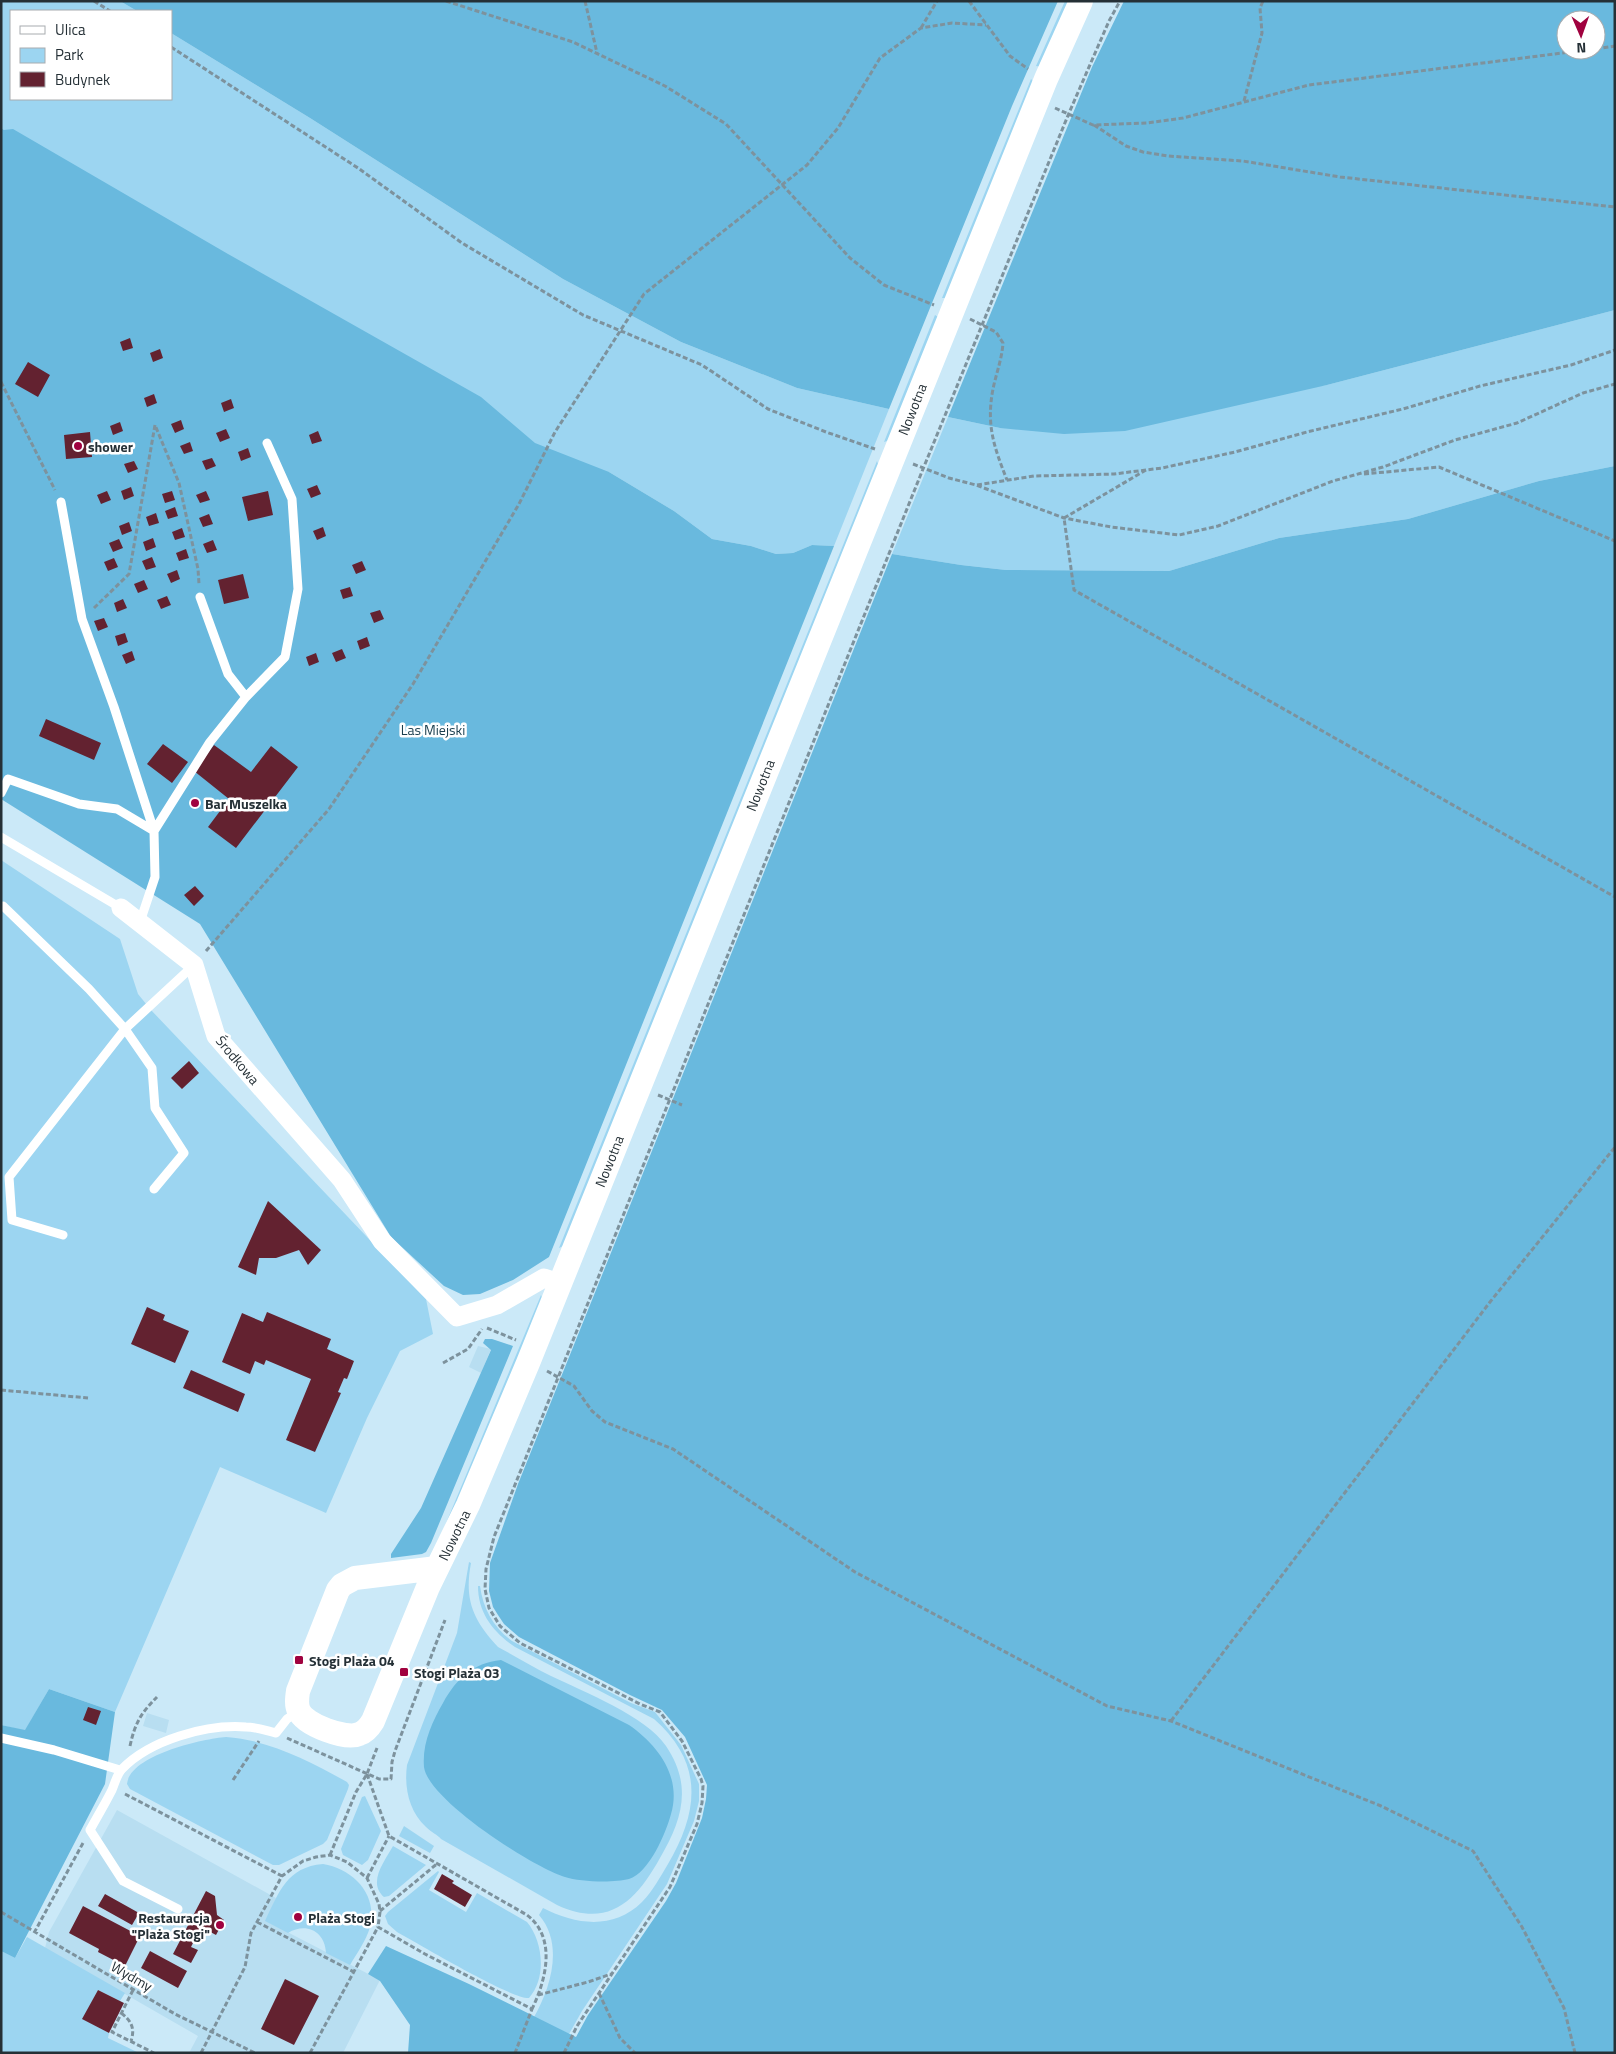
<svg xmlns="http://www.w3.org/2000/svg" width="1616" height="2054" font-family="'Titillium Web',sans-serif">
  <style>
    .built { fill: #b8def1 }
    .green { fill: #9cd5f1 }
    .forest { fill: #69b9de; fill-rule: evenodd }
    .building { fill: #632230 }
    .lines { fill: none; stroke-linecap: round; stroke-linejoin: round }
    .path { stroke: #7d929d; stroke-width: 3; stroke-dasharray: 5 2.5; stroke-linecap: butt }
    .service { stroke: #fff; stroke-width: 9 }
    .minor { stroke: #fff; stroke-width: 19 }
    .tertiary { stroke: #fff; stroke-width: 24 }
    .poi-dot { fill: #a0023f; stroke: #fff; stroke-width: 2 }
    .labels { text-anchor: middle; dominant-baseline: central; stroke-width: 5; stroke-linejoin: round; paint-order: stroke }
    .street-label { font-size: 14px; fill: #253036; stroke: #fff }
    .poi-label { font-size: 14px; font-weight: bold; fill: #253036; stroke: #fff; text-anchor: start }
    .park-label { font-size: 14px; fill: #1a3e4e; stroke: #fff }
  </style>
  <rect width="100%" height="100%" fill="#cbe9f8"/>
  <path class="built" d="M 478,1346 L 491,1349 L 481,1373 L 469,1367 Z
    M 147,1713 L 169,1720 L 166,1733 L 143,1726 Z
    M 117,1810 L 276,1898 L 266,1921 L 380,1980 L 343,2053 L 189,2053 L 198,2036 L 45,1948 L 49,1932 Z"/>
  <path class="green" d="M 1,1 L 120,1 L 137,11 L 11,11 L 11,99 L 171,99 L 171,33 L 310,118 L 563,279 L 681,342 L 797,388 L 889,409 L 834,546 L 812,545 L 793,553 L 776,554 L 751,546 L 712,539 L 674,511 L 609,472 L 1,799 L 1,133 L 4,130 L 1,128 Z
    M 1065,1 L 1071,1 L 1042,67 L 1036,66 Z
    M 1031,79 L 1035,83 L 948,298 L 942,298 Z
    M 1615,310 L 1615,466 L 1539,481 L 1408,519 L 1279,538 L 1169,571 L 1006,570 L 961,565 L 892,554 L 948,417 L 1000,428 L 1327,385 Z
    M 935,315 L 940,318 L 890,440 L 884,442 Z
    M 877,461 L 879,467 L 565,1245 L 559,1248 Z
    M 1,860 L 120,939 L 138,994 L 151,1010 L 426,1299 L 433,1334 L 400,1351 L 367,1418 L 326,1513 L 220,1467 L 115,1712 L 49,1689 L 25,1731 L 1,1725 Z
    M 541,1295 L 543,1300 L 482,1450 L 434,1552 Z
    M 469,1562 L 471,1563 C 464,1600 473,1620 498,1647 C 515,1656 533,1667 551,1676 C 584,1692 646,1716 666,1746 C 693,1786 682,1820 660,1858 C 636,1901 609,1929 557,1905 L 441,1839 C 438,1835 431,1832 426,1827 C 409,1811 404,1788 407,1765 L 457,1633 Z
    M 478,1586 L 480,1586 C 483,1609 494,1628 512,1641 L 631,1703 L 655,1712 L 681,1745 L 699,1784 L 699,1801 L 694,1821 L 667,1884 L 582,2011 L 569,2034 L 534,2017 C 551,1987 564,1944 539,1915 L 543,1908 C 576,1925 614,1930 642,1902 C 653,1891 660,1877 668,1864 C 699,1811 704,1763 654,1719 L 515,1647 C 493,1632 478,1613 478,1586 Z
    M 226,1737 C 269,1740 310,1761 347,1782 L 349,1785 L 348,1789 L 327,1840 L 323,1844 L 279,1865 L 273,1865 L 130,1789 L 127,1784 C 130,1755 202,1739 226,1737 Z
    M 365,1796 L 381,1831 L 368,1860 L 362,1865 L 343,1855 L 341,1849 L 362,1797 Z
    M 404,1826 L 434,1846 L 430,1853 L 399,1836 Z
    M 393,1846 L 426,1865 L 389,1896 L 384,1897 C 367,1882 385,1861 393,1846 Z
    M 323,1864 C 353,1869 378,1894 370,1927 C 366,1941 357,1953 350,1965 L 326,1953 C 325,1931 306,1922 288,1933 L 265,1921 C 279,1892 287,1867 323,1864 Z
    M 438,1871 L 439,1872 L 429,1890 L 466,1912 L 477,1893 L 527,1922 C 543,1941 547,1978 529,1998 C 513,2000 417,1943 397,1932 L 388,1924 L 385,1916 L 388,1912 Z
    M 27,1937 L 125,1993 L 120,2001 L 98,1990 L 83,2019 L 109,2033 L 108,2038 L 139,2053 L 1,2053 L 1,1951 L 15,1958 Z"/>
  <path class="forest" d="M 120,1 L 1058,1 L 1012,106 L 889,409 L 797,388 L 681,342 L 563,279 L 310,118 L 171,33 L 171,11 L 137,11 Z
    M 1124,1 L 1615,1 L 1615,310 L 1327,385 L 1125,431 L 1064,434 L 1000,428 L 948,417 L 1092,67 ZM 1566,20 L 1596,20 L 1596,50 L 1566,50 Z
    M 1,128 L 4,130 L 13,129 L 228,254 L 481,397 L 535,443 L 609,472 L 674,511 L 712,539 L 751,546 L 776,554 L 793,553 L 812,545 L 834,546 L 549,1257 L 513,1280 L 480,1294 L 463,1295 L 444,1286 L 391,1237 L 200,924 L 1,799 Z
    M 1615,466 L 1615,2053 L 408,2053 L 410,2025 L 380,1981 L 368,1974 L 386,1946 L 469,1984 L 576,2037 L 588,2015 L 666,1901 L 676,1883 L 702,1818 L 706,1799 L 707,1785 L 685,1737 L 662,1710 L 630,1695 L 519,1637 L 504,1624 L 498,1615 L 493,1607 L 489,1591 L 490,1563 L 518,1484 L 892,554 L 961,565 L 1006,570 L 1169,571 L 1279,538 L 1408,519 L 1539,481 Z
    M 485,1339 L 492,1339 L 513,1346 L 431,1543 L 426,1552 L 422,1554 L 391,1558 L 391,1554 L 421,1508 L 491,1350 L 483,1343 Z
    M 501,1660 L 629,1725 C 658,1745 682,1777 671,1814 C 666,1833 649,1873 629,1879 C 614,1883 580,1882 565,1877 C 534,1868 428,1800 424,1767 C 422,1744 432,1722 443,1703 C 456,1679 473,1663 501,1660 Z
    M 49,1689 L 115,1712 L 105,1784 L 15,1958 L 1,1951 L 1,1725 L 25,1730 Z"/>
  <path class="building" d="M 130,338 L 133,348 L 123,351 L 120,342 Z
    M 160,349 L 163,358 L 153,362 L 150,353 Z
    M 28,362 L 50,375 L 38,397 L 15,384 Z
    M 154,394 L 157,403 L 147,407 L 144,398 Z
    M 231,399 L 234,408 L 224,412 L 221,403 Z
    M 181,420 L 184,429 L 175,433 L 171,424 Z
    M 120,422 L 123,431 L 113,435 L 110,426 Z
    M 226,429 L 230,438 L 220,442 L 216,433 Z
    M 318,431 L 322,441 L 312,444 L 309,435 Z
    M 90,432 L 92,457 L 66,459 L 64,435 Z
    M 190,442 L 193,451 L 184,454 L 180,446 Z
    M 248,448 L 251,457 L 241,461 L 238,452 Z
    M 212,458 L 216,466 L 206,470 L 202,461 Z
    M 134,461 L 138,469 L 128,473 L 124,464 Z
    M 317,485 L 321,494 L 311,498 L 307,489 Z
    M 131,487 L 134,496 L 124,500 L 121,491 Z
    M 107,491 L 111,500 L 101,504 L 97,495 Z
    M 172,491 L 175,500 L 165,503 L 162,494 Z
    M 206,491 L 210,500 L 200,503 L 196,495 Z
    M 268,491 L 273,515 L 248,521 L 242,497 Z
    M 175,507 L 178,516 L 168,519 L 165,511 Z
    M 156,513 L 159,523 L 149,526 L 146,517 Z
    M 209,514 L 213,524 L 203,527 L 199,518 Z
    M 129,522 L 132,531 L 122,535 L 119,526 Z
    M 323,527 L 326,536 L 317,540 L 313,531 Z
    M 182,528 L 185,537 L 175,540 L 172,532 Z
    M 153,538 L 156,547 L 146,551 L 143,542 Z
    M 119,539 L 123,548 L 113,552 L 109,543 Z
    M 213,540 L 217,550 L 207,553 L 203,544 Z
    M 186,549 L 189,558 L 179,561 L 176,553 Z
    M 152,557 L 156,567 L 146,570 L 142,561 Z
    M 114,558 L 118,567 L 108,571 L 104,562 Z
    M 362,561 L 366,570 L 356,574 L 352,565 Z
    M 177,570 L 180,579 L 171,583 L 167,574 Z
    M 243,574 L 249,598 L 224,604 L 218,580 Z
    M 144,580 L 148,589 L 138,593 L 134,584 Z
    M 350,587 L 353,596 L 343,599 L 340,590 Z
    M 167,596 L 171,605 L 161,609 L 157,600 Z
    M 123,599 L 127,608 L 117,612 L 114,603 Z
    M 380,610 L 384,619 L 374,623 L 370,613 Z
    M 104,618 L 108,627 L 98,631 L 94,621 Z
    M 125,633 L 128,642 L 118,646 L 115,636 Z
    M 367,637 L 370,646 L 360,650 L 357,641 Z
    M 342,649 L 346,658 L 336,662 L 332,653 Z
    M 132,651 L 135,660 L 126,664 L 122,655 Z
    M 316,653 L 319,662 L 309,666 L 306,657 Z
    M 46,719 L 101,743 L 94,760 L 39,736 Z
    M 163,744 L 188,762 L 172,783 L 147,764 Z
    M 214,745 L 251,772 L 271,746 L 298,767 L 236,848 L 208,827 L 229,799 L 194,771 Z
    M 195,886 L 204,896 L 194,906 L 184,895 Z
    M 189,1061 L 199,1073 L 182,1089 L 171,1078 Z
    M 268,1201 L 321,1250 L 308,1265 L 299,1250 L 276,1258 L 259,1258 L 256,1275 L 238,1267 Z
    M 147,1307 L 165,1315 L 163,1320 L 189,1331 L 175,1363 L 131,1344 Z
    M 267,1312 L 331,1339 L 327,1349 L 354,1361 L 347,1379 L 344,1378 L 338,1392 L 341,1393 L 315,1452 L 286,1440 L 311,1379 L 266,1360 L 264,1365 L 255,1361 L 250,1374 L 222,1362 L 242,1313 L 263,1322 Z
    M 191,1370 L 245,1394 L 238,1412 L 183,1388 Z
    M 88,1707 L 101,1711 L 96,1725 L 83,1720 Z
    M 442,1874 L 454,1881 L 452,1883 L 472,1895 L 465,1907 L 434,1889 Z
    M 206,1891 L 215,1896 L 217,1915 L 224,1920 L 216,1935 L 201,1927 L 191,1947 L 198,1950 L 191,1963 L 173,1954 Z
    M 105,1894 L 139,1913 L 132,1925 L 98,1906 Z
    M 83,1906 L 140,1936 L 125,1966 L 98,1952 L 99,1949 L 69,1933 Z
    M 150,1951 L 187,1971 L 178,1988 L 141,1968 Z
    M 285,1979 L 319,1996 L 294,2045 L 261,2029 Z
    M 98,1990 L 124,2003 L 109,2033 L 82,2019 Z"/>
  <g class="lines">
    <path class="path" d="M 94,1 L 110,11
      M 446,1 L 573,42 L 665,86 L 726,124 L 850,258 L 884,285 L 934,305
      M 585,1 L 597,53
      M 969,1 L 1010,56 L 1028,69
      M 921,28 L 937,1
      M 171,47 L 358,168 L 462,243 L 583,315 L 702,365 L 768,409 L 826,432 L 875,449
      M 1596,49 L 1615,46
      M 1244,101 L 1262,33 L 1260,8 L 1263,1
      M 1055,108 L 1093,125 L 1147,123 L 1183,118 L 1309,85 L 1586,50
      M 1094,125 L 1126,146 L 1143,152 L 1168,156 L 1243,161 L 1340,177 L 1615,207
      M 970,319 L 996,332 L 1003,343 C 1002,359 996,374 993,389 C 986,425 994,447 1007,480
      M 1,382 L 55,490
      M 913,464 L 949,478 L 976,485 L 1064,518 L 1111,527 L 1179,535 L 1218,526 L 1333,481 L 1383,467 L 1455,440 L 1517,423 L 1583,393 L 1615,384
      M 1146,470 L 1064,518 L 1074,590 L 1615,897
      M 1364,474 L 1439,467 L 1615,541
      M 977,485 L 1034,476 L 1114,474 L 1162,468 L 1235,452 L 1307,432 L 1403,409 L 1480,386 L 1571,365 L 1615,350
      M 94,608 L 129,574 L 155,425 L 179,483 L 198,569 L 199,584
      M 206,951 L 329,809 L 413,684 L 519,504 L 555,432 L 644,294 L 807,165 L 838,128 L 880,58 L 921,28 L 952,23 L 986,25
      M 658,1095 L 682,1105
      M 487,1328 L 516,1340
      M 443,1363 L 468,1349 L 482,1329
      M 547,1371 L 574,1386 L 592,1411 L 605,1422 L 673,1449 L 855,1572 L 1107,1706 L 1171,1721 L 1381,1806 L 1473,1851 L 1522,1927 L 1564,2008 L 1575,2053
      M 1,1390 L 88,1398
      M 1171,1721 L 1490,1302 L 1615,1147
      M 287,1738 L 379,1779 L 391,1779 L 392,1762 L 395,1751 L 445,1620
      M 130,1746 C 135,1723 141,1713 157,1697
      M 367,1774 L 389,1836 L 527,1915 C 557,1938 546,1980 532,2009
      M 233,1780 L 259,1741
      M 125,1794 L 282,1876
      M 330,1855 L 356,1792 L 367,1774 L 377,1748
      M 367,1878 L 389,1836
      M 380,1911 L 438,1863
      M 1,1912 L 175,2014 L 255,2053
      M 257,1922 L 354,1972
      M 34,1933 L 83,1843
      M 133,1990 L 112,2032 L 154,2053
      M 599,1993 L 620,2038 L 635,2053
      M 538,1995 L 588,1982 L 611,1974
      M 121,2013 C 132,2021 135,2029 131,2041
      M 201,2053 L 245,1967 L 251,1933 L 282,1876 L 303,1861 L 316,1857 L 330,1855 L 347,1862 L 367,1878 L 379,1904 L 380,1912 L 378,1927 L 425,1954 L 532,2009 L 515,2053
      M 310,2053 L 378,1927
      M 564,2053 L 577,2026 L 670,1887 L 697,1824 L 702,1803 L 703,1786 L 701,1779 L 682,1741 L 660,1712 L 640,1704 L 520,1643 L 500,1626 L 489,1608 L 485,1589 L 486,1569 L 494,1537 L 923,469 L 1069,113 L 1109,21 L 1120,1"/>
    <path class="service" d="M 61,502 L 82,619 L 114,707 L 154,831 L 155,877 L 140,922
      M 200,597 L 228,674 L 246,697
      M 1,793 L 8,779 L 79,804 L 117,809 L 154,831 L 210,742 L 246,697 L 285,657 L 298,589 L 292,499 L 267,443
      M 1,837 L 121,908
      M 3,906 L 89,989 L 125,1029 L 152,1068 L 155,1108 L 184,1153 L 154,1189
      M 63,1235 L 12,1220 L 9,1177 L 125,1029 L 194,965
      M 1,1738 L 54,1750 L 120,1770
      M 178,1909 L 123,1881 L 90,1830 C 97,1817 105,1804 112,1790 C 115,1783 117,1774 122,1769 C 150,1740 206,1724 246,1727 C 256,1727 267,1731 276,1733 L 287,1719 L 299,1711"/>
    <path class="minor" d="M 121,908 L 194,965 L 216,1036 L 342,1180 L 382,1241 L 457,1317 L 497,1305 L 544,1278 L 559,1283"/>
    <path class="tertiary" d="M 437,1568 L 355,1578 L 342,1585 L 338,1590 L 298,1691 C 297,1698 296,1705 299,1711 C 305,1725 346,1740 359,1734 C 366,1732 370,1726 373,1721 L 428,1587 L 468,1505 L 528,1363 L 1046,79 L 1081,1"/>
  </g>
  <g class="poi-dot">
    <circle cx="78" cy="446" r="5"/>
    <circle cx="195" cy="803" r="5"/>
    <rect x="294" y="1655" width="10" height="10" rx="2.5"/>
    <rect x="399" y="1667" width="10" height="10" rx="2.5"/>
    <circle cx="298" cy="1917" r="5"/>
    <circle cx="220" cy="1925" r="5"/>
  </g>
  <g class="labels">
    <g class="street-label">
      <text transform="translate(912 409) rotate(-68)">Nowotna</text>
      <text transform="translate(760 785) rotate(-68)">Nowotna</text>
      <text transform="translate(238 1060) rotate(50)">Środkowa</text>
      <text transform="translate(609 1161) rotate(-68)">Nowotna</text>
      <text transform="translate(454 1535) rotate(-64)">Nowotna</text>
      <text transform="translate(132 1976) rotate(30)">Wydmy</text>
    </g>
    <g class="poi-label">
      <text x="88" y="446">shower</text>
      <text x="205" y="803">Bar Muszelka</text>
      <text x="309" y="1660">Stogi Plaża 04</text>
      <text x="414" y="1672">Stogi Plaża 03</text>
      <text x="210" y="1917" text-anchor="end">Restauracja<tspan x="210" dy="16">"Plaża Stogi"</tspan></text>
      <text x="308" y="1917">Plaża Stogi</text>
    </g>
    <g class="park-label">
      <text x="433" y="729">Las Miejski</text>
    </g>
  </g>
  <rect width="1616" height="2054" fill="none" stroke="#253036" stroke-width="5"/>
  <rect x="10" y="10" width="162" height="90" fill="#ffffff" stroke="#a8acaf"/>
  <rect x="20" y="26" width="25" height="8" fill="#ffffff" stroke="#a8acaf"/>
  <text x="55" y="35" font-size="15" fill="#253036">Ulica</text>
  <rect x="20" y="48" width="25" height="15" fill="#9cd5f1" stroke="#a8acaf"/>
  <text x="55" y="60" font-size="15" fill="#253036">Park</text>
  <rect x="20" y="72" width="25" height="15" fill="#632230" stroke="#a8acaf"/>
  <text x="55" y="85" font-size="15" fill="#253036">Budynek</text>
  <g transform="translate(1581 35) rotate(178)"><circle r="24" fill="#ffffff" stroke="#a8acaf"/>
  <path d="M0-4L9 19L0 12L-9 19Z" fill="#a0023f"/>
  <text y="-8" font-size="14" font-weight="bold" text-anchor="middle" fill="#253036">N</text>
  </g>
</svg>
